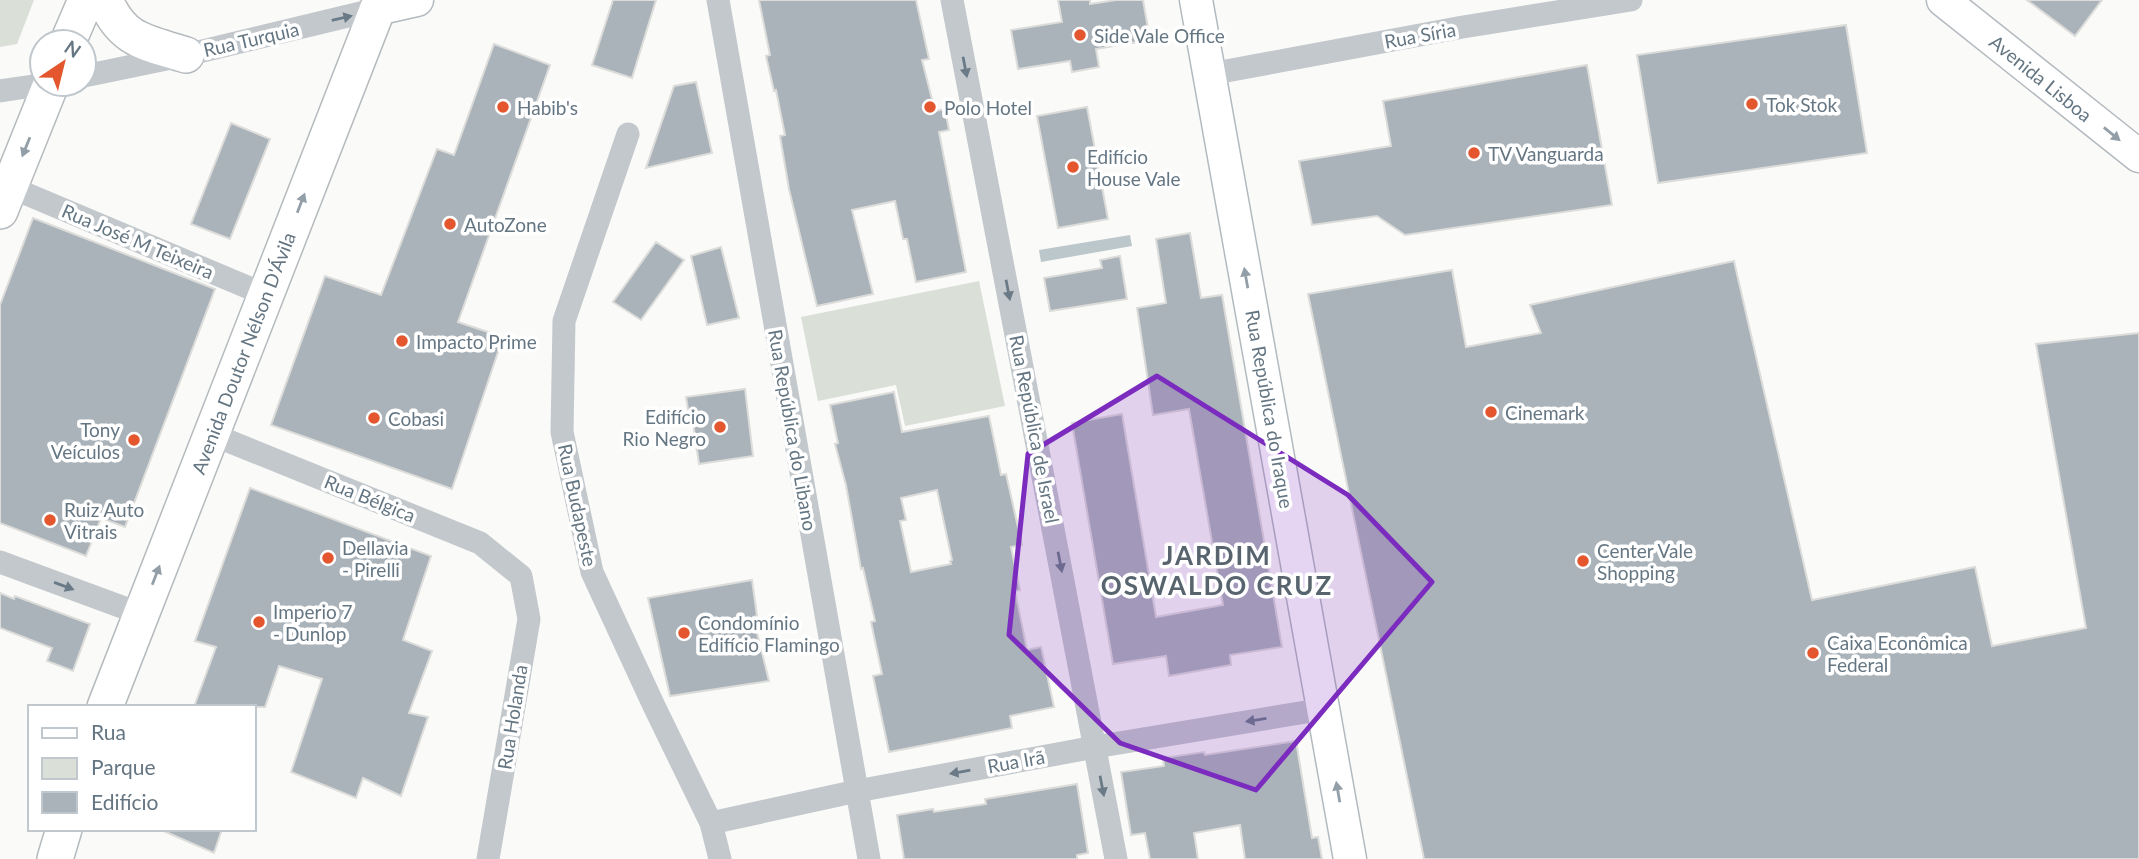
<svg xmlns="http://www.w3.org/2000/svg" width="2139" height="859" font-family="Lato,sans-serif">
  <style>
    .green { fill: #dadfd7 }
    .water { fill: #bbc7cb }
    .building { fill: #aab3b9; stroke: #dcdcda; stroke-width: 2; fill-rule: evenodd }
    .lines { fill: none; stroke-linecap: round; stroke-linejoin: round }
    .secondary-casing { stroke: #b3babf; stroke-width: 35 }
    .primary-casing { stroke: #b5babe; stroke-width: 38 }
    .street { stroke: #c3c8cc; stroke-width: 23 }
    .secondary { stroke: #fff; stroke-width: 32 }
    .primary { stroke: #fff; stroke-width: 35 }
    .oneway { fill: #6a7a87 }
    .oneway2 { fill: #939fa8 }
    .marked { fill: #7b2cbf; fill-opacity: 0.2; stroke: #7b2cbf; stroke-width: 5; stroke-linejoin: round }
    .poi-dot { fill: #e4572e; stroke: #fff; stroke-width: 2.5 }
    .labels { text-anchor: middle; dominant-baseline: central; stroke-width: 7; stroke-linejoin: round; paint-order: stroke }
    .poi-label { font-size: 19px; fill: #657683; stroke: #fff; text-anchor: start }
    .street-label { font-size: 19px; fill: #657683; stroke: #fff }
    .district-label { font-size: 26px; font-weight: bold; letter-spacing: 2px; fill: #57646e; stroke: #fff }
  </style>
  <rect width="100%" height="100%" fill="#fafaf8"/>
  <path class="green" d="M 0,0 L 34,0 L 17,44 L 0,47 Z
    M 979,281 L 1005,406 L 905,426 L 896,385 L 818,401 L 801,317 Z"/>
  <path class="water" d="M 1130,235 L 1132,246 L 1041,262 L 1039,250 Z"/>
  <path class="building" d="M 613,0 L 656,0 L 632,78 L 592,65 Z
    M 759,0 L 916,0 L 929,59 L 922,60 L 935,111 L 945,109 L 949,130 L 939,132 L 966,272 L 916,282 L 907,239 L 903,239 L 895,201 L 852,210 L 873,294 L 817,306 L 789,189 L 780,136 L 785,135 L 776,90 L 774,91 L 766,56 L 770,55 Z
    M 1058,0 L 1090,0 L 1090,4 L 1116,0 L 1143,0 L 1150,40 L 1096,49 L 1099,67 L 1072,72 L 1070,61 L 1018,69 L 1011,30 L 1062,22 Z
    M 2027,0 L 2102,0 L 2075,36 Z
    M 1846,25 L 1867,153 L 1658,183 L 1637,55 Z
    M 494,44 L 550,65 L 458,322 L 503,337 L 452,489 L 271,425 L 325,276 L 381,295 L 437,149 L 454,155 Z
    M 1587,65 L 1612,205 L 1405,235 L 1377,216 L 1312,225 L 1299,161 L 1391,146 L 1383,101 Z
    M 696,82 L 712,153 L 646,168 L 674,86 Z
    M 1087,107 L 1108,219 L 1058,228 L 1037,116 Z
    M 231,123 L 270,139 L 230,239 L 191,224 Z
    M 33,218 L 215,289 L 125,527 L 101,518 L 86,556 L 0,523 L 0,305 Z
    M 1190,233 L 1201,298 L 1222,295 L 1282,647 L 1230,655 L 1231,665 L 1169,676 L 1166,656 L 1113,664 L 1072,423 L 1122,414 L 1156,617 L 1223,605 L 1189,409 L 1153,415 L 1137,308 L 1166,303 L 1156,239 Z
    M 656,242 L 684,260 L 641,320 L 613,302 Z
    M 721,247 L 739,318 L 707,325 L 691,256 Z
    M 1120,256 L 1127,299 L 1050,311 L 1044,278 L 1102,268 L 1100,260 Z
    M 1734,261 L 1812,600 L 1975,567 L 1992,646 L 2086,628 L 2036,344 L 2139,333 L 2139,859 L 1424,859 L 1308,294 L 1452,270 L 1466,347 L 1541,333 L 1530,305 Z
    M 745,389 L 753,456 L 699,464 L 692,416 L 689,416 L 686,397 Z
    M 894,392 L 902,432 L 989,416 L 1001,475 L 1006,474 L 1022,545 L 1011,547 L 1020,590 L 1015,591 L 1027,650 L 1041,647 L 1054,707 L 1010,716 L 1012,728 L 889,752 L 873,676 L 882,674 L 871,622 L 875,621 L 863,568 L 861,569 L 846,485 L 835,444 L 838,443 L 830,405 ZM 937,490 L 952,560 L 950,561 L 951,564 L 911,572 L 900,521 L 906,520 L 901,498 Z
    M 250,488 L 431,556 L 403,640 L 432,651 L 409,713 L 428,717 L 401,796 L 363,778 L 356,798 L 291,772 L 322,679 L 279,666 L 265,707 L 194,707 L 216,647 L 195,641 Z
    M 752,580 L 757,616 L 753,617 L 769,681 L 670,696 L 648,598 Z
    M 0,593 L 14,599 L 15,596 L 90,624 L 73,671 L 47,661 L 52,648 L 0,628 Z
    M 1296,741 L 1312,838 L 1318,837 L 1322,859 L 1245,859 L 1240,825 L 1194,833 L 1198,859 L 1150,859 L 1145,833 L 1131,835 L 1121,772 L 1164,766 L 1163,758 L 1204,752 L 1205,755 Z
    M 1077,784 L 1088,853 L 1077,855 L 1077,859 L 904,859 L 897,815 L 933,809 L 934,812 L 986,804 L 985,799 Z
    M 159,829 L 222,829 L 214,853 Z"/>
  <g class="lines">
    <defs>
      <path id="secondary" d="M 1196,0 L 1350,859
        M 1943,0 L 2139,156
        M 377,9 L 417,0"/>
      <path id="primary" d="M 105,0 C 123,42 146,42 186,55
        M 68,42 L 86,0
        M 0,211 L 51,84
        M 105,707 L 381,0
        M 55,859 L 64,829"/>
    </defs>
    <use href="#secondary" class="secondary-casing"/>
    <use href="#primary" class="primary-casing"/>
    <path class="street" d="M 718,0 L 869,859
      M 952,0 L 1116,859
      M 1210,74 L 1463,27 L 1631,0
      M 84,76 L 186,55 L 377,9
      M 0,91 L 47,84
      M 628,134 L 564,321 L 562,432 L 592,572 L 654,706 L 711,823 L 720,859
      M 10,187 L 266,295
      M 211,434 L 480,543 L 521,576 L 529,619 L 488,859
      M 0,562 L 141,614
      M 711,823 L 857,791 L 1095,747 L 1324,709"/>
    <use href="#secondary" class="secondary"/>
    <use href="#primary" class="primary"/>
  </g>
  <defs><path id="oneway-solid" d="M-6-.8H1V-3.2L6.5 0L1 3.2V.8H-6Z" transform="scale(1.75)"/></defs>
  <g class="oneway">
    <use href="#oneway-solid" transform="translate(342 18) rotate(-13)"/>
    <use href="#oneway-solid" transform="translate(965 67) rotate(79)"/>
    <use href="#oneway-solid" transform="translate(1008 290) rotate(79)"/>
    <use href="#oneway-solid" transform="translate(1060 562) rotate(79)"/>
    <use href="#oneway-solid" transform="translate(64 586) rotate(20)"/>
    <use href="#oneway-solid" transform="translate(1256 720) rotate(171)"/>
    <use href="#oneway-solid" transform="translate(960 772) rotate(170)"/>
    <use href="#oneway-solid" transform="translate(1102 786) rotate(79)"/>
  </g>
  <g class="oneway2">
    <use href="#oneway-solid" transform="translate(2112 134) rotate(39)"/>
    <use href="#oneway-solid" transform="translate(26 147) rotate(112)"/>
    <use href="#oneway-solid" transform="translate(301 203) rotate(-69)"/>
    <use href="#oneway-solid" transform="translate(1246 278) rotate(-100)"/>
    <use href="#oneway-solid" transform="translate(156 575) rotate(-69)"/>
    <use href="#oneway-solid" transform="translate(1338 792) rotate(-100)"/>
  </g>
  <path class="marked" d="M 1157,376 L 1348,495 L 1432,582 L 1256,790 L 1120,743 L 1009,635 L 1028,454 Z"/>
  <g class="poi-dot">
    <circle cx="1080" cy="35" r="7"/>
    <circle cx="1752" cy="104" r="7"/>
    <circle cx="503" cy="107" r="7"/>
    <circle cx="930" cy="107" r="7"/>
    <circle cx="1474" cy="153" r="7"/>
    <circle cx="1073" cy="167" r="7"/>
    <circle cx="450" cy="224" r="7"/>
    <circle cx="402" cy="341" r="7"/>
    <circle cx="1491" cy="412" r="7"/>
    <circle cx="374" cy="418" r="7"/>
    <circle cx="720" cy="427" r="7"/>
    <circle cx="134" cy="440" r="7"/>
    <circle cx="50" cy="520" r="7"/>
    <circle cx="328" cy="558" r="7"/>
    <circle cx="1583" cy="561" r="7"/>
    <circle cx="259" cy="622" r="7"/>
    <circle cx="684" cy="633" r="7"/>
    <circle cx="1813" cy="653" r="7"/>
  </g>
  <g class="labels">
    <g class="poi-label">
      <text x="1094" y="35">Side Vale Office</text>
      <text x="1766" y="104">Tok Stok</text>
      <text x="517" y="107">Habib's</text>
      <text x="944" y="107">Polo Hotel</text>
      <text x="1488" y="153">TV Vanguarda</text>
      <text x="1087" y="156">Edifício<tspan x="1087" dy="22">House Vale</tspan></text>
      <text x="464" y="224">AutoZone</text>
      <text x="416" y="341">Impacto Prime</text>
      <text x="1505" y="412">Cinemark</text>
      <text x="706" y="416" text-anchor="end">Edifício<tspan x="706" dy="22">Rio Negro</tspan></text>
      <text x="388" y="418">Cobasi</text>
      <text x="120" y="429" text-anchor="end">Tony<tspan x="120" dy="22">Veículos</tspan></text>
      <text x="64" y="509">Ruiz Auto<tspan x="64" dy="22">Vitrais</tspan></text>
      <text x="342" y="547">Dellavia<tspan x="342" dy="22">- Pirelli</tspan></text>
      <text x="1597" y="550">Center Vale<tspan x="1597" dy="22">Shopping</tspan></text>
      <text x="273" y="611">Imperio 7<tspan x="273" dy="22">- Dunlop</tspan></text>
      <text x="698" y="622">Condomínio<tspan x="698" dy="22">Edifício Flamingo</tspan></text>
      <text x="1827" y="642">Caixa Econômica<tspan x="1827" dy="22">Federal</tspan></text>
    </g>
    <g class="street-label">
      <text transform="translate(1420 35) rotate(-10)">Rua Síria</text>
      <text transform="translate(251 39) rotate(-13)">Rua Turquia</text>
      <text transform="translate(2041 78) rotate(39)">Avenida Lisboa</text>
      <text transform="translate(138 241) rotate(23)">Rua José M Teixeira</text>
      <text transform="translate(243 353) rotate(-69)">Avenida Doutor Nélson D'Ávila</text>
      <text transform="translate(1270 409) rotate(80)">Rua República do Iraque</text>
      <text transform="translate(1035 429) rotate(79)">Rua República de Israel</text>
      <text transform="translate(793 430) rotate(80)">Rua República do Libano</text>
      <text transform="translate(370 498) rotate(22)">Rua Bélgica</text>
      <text transform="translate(578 505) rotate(78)">Rua Budapeste</text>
      <text transform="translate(512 717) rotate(-81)">Rua Holanda</text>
      <text transform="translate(1016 761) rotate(-10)">Rua Irã</text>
    </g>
    <g class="district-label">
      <text x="1217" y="555">JARDIM<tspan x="1217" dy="30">OSWALDO CRUZ</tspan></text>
    </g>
  </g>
  <rect x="28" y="705" width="228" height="126" fill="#ffffff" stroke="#c1c8cd" stroke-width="2"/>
  <rect x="42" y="728" width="35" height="10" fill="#ffffff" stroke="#c1c8cd" stroke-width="2"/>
  <text x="91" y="740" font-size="21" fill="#657683">Rua</text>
  <rect x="42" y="758" width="35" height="21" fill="#dadfd7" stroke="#c1c8cd" stroke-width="2"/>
  <text x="91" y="775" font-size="21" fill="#657683">Parque</text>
  <rect x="42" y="792" width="35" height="21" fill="#aab3b9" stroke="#c1c8cd" stroke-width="2"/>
  <text x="91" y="810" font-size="21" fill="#657683">Edifício</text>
  <g transform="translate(63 63) rotate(35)"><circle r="33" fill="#ffffff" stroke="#c1c8cd" stroke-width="2"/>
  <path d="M0-5L12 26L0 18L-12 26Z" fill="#e4572e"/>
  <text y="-10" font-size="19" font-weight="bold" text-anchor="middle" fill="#657683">N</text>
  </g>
</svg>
